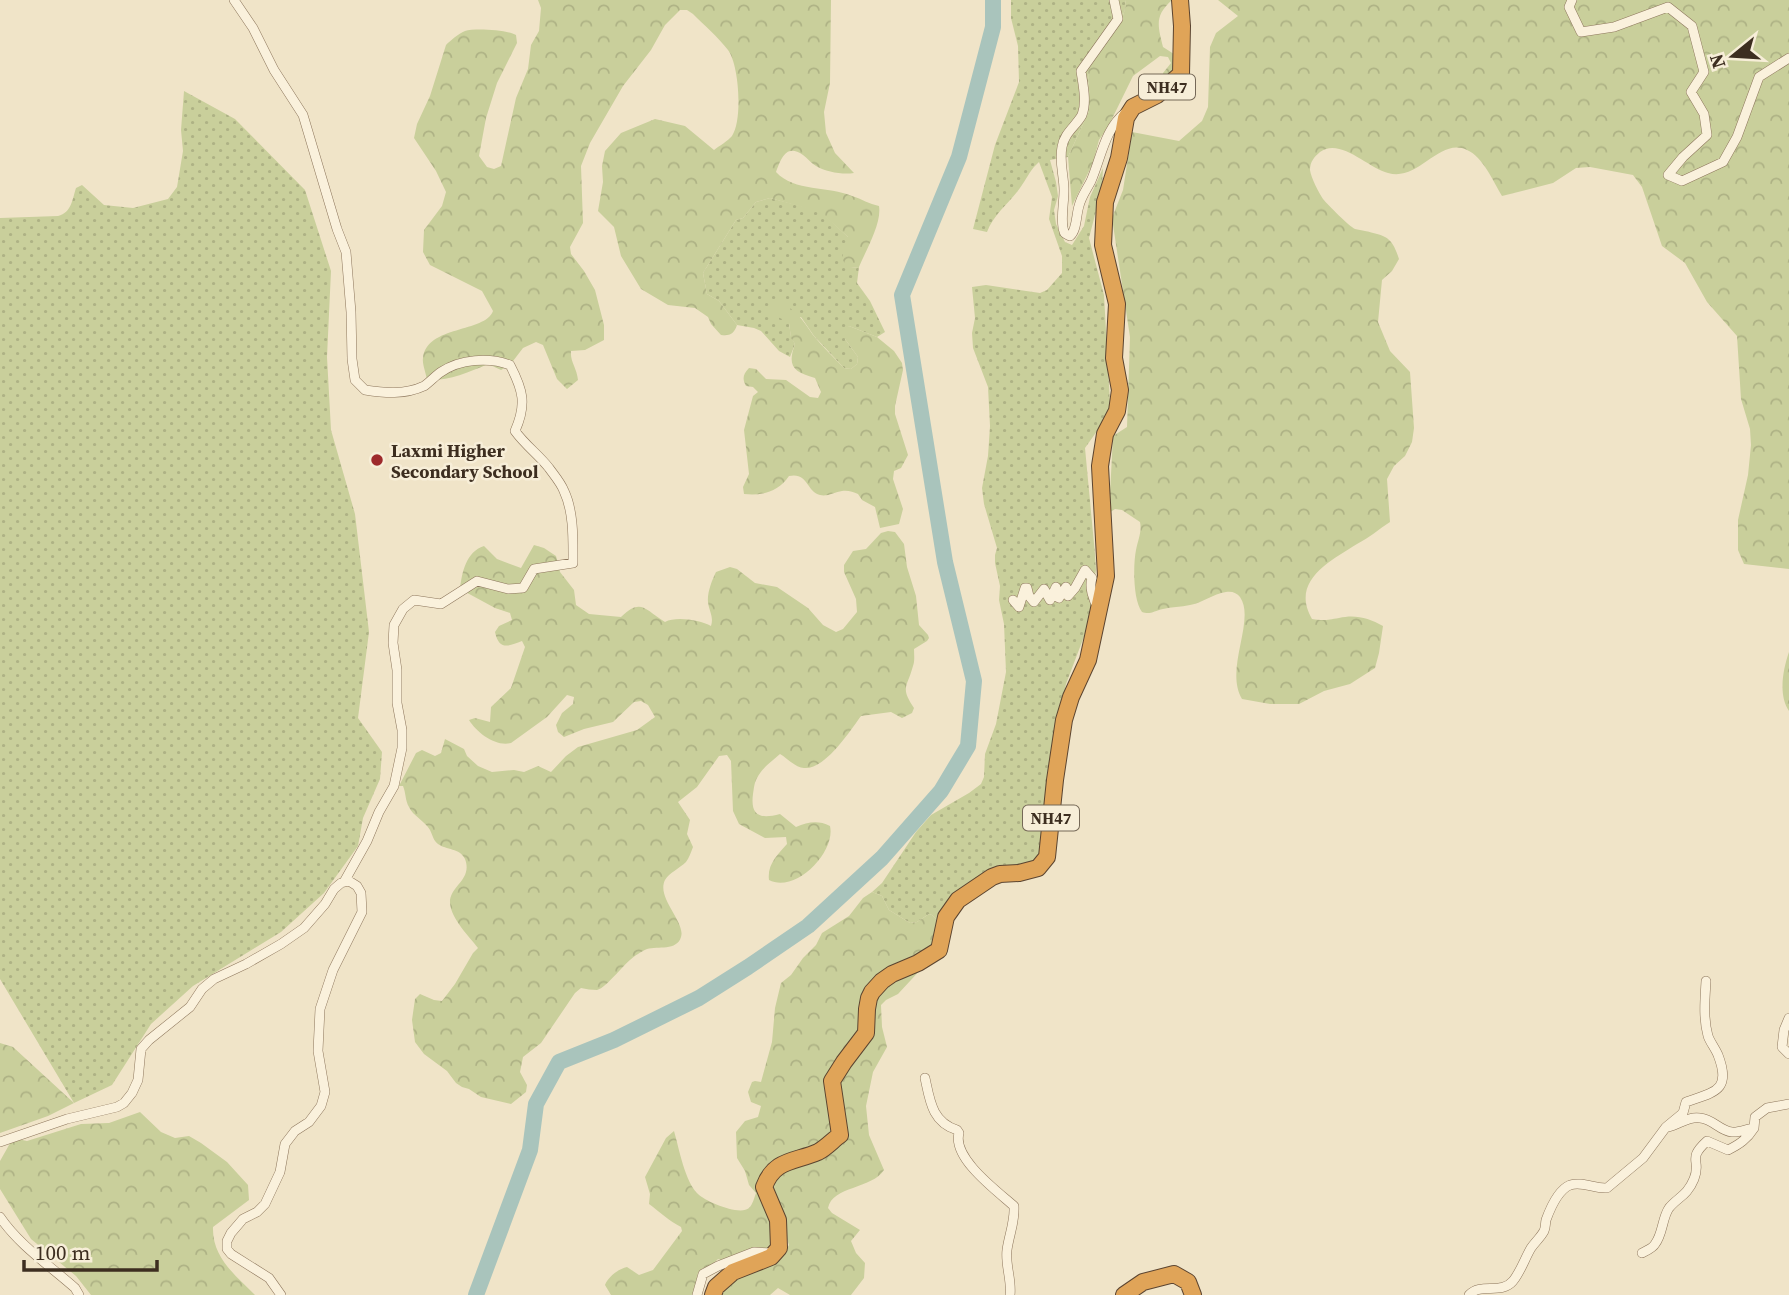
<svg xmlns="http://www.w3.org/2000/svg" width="1789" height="1295" font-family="'Source Serif 4',serif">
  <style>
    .grass { fill: url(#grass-dots) }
    .forest { fill: url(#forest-crowns) }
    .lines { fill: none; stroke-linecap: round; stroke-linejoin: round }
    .river { stroke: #a9c4bc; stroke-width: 16 }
    .street-casing { stroke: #8d765c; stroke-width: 10 }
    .highway-casing { stroke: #5b4430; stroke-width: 18 }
    .street { stroke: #faf1dc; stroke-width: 9 }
    .highway { stroke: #e0a458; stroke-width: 16 }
    .poi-dot { fill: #9e2a2b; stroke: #f7eed8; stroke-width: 2.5 }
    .labels { text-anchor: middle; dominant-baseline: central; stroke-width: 5; stroke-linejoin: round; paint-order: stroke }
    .shield { fill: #f7eed8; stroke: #756857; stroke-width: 2 }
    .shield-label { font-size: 16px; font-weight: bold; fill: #3d2e20 }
    .poi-label { font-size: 18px; font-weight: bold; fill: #3d2e20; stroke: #f7eed8; text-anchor: start }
  </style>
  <defs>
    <pattern id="grass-dots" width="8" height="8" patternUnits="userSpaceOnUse" patternTransform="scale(1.75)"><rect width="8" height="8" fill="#c9cf9b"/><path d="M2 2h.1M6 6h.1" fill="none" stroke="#aeb285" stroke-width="1.8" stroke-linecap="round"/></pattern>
    <pattern id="forest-crowns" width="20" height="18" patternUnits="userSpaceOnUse" patternTransform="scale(1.75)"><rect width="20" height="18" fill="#c9cf9b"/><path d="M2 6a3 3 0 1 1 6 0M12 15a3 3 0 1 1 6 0" fill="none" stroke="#aeb285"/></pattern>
  </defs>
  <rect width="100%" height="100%" fill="#f0e4c8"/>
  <path class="grass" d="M 1011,0 L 1125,0 L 1126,5 L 1122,19 L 1088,66 L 1089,111 L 1068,157 L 1050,160 L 1056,182 L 1058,196 L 1054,210 L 1056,224 L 1065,242 L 1072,245 L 1084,226 L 1090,197 L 1103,168 L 1102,188 L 1089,238 L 1104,295 L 1110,403 L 1107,417 L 1085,448 L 1095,554 L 1096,570 L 1092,590 L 1094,601 L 1088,626 L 1066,684 L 1049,772 L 1044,809 L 1048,831 L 1043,851 L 1033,862 L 950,900 L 937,920 L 932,915 L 929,914 L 917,922 L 910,923 L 889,910 L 882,896 L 872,892 L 882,883 L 916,832 L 931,815 L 969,793 L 981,784 L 984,777 L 985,754 L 996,724 L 1006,672 L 1004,624 L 999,600 L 1000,586 L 995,563 L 995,555 L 997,548 L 984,504 L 982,488 L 988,456 L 990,426 L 988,387 L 973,348 L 972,333 L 975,318 L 972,287 L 986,285 L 1040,293 L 1047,290 L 1062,273 L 1062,256 L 1049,219 L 1052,197 L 1039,162 C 1030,170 1029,175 1022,185 C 1011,202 994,213 987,232 L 973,229 L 995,145 L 1019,82 L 1018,46 L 1011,18 Z
    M 184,91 L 235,119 L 305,190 L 331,271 L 327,357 L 331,430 L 355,514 L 369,632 L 358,718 L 382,752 L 380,779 L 363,818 L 358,846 L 324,893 L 281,932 L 193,986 L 151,1024 L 112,1085 L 74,1103 L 0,979 L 0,218 L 58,216 C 72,212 72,200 76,188 L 82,185 L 104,205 L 133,208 L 168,199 L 177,187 L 183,151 L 181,130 Z
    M 770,198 L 820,211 L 848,237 L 851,268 L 859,267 L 857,283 L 870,301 L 885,332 L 877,337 L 849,326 L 845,339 L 858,357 L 857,364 L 851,369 L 844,368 L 814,336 L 801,317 L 789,323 L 791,337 L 795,344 L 790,357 L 779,351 L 761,331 L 754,328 L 737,325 L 719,301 L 707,294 L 703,273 L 736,220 L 743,218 L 756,202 Z"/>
  <path class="forest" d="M 538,0 L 831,0 L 830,83 L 824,112 L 826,133 L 835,153 L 854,173 C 843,175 826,172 816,166 C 811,163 807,158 803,155 C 786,143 781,159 776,172 C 794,192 829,186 852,196 C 862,199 869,204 879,206 C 882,223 866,250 859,267 L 851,268 L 845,264 L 842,258 L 848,237 L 820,212 L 770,198 L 756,202 L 743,218 L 736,220 L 703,273 L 707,294 L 719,301 L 737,325 C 734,334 730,336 721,335 L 711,324 L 708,317 L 695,308 L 668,305 L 641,289 L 621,256 L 614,227 L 598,211 L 603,182 L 602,166 L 605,151 L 621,133 L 655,119 L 685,126 L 714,150 C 719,146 728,141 732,136 C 743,120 739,64 728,50 C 718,37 704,25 693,14 L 687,10 L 680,10 L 665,25 L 651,50 L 623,86 L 590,143 L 581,166 L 583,223 L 570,247 L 571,254 L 584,271 L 595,290 L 604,325 L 604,340 L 585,350 L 571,351 C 570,362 577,368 578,380 L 567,389 L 557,379 L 543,345 L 536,342 L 523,348 L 510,365 L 501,370 L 488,364 C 467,373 449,381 427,380 C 426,373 422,364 423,358 C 427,325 485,333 493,311 L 482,291 L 430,265 L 423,252 L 424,230 L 442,206 L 446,192 L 436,171 L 414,138 L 417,124 L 430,96 L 446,45 C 451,40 458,34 465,31 C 475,28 507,30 516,35 L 517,43 L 497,83 L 486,118 L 479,156 L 487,167 L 494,169 L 501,166 L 516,98 L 528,69 L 531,45 L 539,31 L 541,8 Z
    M 1125,0 L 1172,0 C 1154,16 1158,26 1163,47 L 1177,56 L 1176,71 L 1164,83 L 1163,73 L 1171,63 L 1168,57 L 1160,56 L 1133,76 L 1108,127 L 1099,140 L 1093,163 L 1072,206 L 1068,157 L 1089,111 L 1088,66 L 1122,19 L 1126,5 Z
    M 1218,0 L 1789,0 L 1789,569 L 1744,564 L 1738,550 L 1738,520 L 1748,475 L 1751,445 L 1750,429 L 1741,399 L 1737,336 L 1707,302 L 1685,263 L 1662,246 L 1642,187 L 1633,175 L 1590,167 L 1576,168 L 1553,183 L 1502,196 C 1493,181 1483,157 1467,150 C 1439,137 1419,182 1388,173 C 1368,168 1340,137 1320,152 C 1314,157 1310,162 1310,170 C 1311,178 1319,193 1323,199 C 1328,205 1349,226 1355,229 C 1358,230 1362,230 1365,231 C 1387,236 1392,237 1399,259 L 1392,271 L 1382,280 L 1378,322 L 1390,351 L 1410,372 L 1414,428 L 1412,442 L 1405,456 L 1394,466 L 1387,479 L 1390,522 C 1379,529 1369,538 1357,544 C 1330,561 1290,581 1312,619 C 1324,621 1327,620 1339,618 C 1355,614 1369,618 1383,626 L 1379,653 L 1375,668 L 1350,684 L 1324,691 L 1299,704 L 1270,704 L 1242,699 C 1224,669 1256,620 1240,597 C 1237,593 1232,591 1226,592 C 1213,594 1202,603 1190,605 C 1181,607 1171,607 1163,609 C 1154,611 1150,615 1142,612 C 1133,600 1133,565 1136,550 C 1138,540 1142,532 1140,522 L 1122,510 L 1115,509 L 1109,513 L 1113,436 L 1127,427 L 1130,337 L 1112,218 L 1123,190 L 1132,132 L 1179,141 L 1202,121 L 1208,107 L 1210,47 L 1216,33 L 1238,16 Z
    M 777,301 C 794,307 803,320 813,335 C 822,346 833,357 844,368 L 851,369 L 857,364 L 858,357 L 845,339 L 845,331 L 849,326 L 877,337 L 894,351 L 902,363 L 903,370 L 895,406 L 895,414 L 908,455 L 901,468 L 894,471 L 893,479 L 903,509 L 899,524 L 880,528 L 875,507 L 862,500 L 858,494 C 853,492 848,490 842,491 C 835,492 827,497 820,495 C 806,491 808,472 789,476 C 778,492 762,496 744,494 L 743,487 L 749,474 L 744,430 L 753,396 L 758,392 L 753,387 L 746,386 C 742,379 743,374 749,368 L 756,369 L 766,379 L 786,380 L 810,397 L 818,398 L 821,392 L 815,378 C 793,372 787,366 795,344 L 791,338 L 789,323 L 771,313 L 771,305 Z
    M 888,531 L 895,532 L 904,544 L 907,567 L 916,596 L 919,625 L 928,635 L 929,638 L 927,641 L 914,649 C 914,654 915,661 913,666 C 907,688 900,687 914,708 L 912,713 L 902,718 L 891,712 L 861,716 C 850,731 825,770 804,768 C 796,768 787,758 780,754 C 772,761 762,768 757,778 C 754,783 754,789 753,794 C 750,817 761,819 780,814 L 796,827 C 808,822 818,820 830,826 C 836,852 795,894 769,880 C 767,865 777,855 787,844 L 786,837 L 765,838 L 739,824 L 733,811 L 731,761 L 727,755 L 719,756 L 697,787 L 678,802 L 690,820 L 687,834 L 693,847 C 691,852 689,858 686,862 C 680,868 669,873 665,880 C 656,898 686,922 681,937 C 677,951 658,946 647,949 C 644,950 641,952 638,954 C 625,961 607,988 597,990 C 592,990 586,989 581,988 L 575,993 L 541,1043 L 523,1057 L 520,1072 L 527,1085 L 526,1092 L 511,1104 L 481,1097 L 469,1089 L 462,1087 L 456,1083 L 447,1071 L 424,1054 L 415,1042 L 412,1020 L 415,999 L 420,994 L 434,1000 L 442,1001 L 455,984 L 473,953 L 478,948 C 469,936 451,919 450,903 C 449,886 473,880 465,859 C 460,848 446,850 438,844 C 433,840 433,836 430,830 C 425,821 413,816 409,807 C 405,800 406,793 403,786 L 399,786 L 416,753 L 422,750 L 435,756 L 441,753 L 445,739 L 464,749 L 467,756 L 478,766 L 492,772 L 514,770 L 524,772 L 538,766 L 551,772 L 566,756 L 578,747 L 637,730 L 655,717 L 648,705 L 641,701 L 634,702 L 613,722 L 584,729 L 564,737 L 558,732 L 556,725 L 562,713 L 573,704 L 574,697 L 567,695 L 547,717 L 511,743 C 496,747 477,733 469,720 L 475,718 L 490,722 L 491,707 L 511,688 L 525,647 L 522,641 C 509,646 499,651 495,632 L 499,626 L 512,620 L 510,613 L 495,608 L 460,589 C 462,572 466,552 484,546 L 497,559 L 521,568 L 534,545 L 544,548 L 556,556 L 560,572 L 574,590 L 576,605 L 589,614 L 621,617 C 641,598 644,609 665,622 C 676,616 700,620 711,626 C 714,617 709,611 708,602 C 707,593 712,580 716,572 L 730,567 L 737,569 L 755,583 L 777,587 L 808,608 L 823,625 L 836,632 L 843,629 L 857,612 L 856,599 L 844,572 L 844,565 L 853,551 L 866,549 L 881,533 Z
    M 1789,652 L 1789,711 C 1778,695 1783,669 1789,652 Z
    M 872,892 L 882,896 L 889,910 L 910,923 L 917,922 L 929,914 L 932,915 L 937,920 C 935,947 933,944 913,960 L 923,967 L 898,994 L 886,1000 L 881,1005 L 882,1027 L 887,1047 L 873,1072 L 866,1106 L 869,1135 L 884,1170 C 872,1189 832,1186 828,1208 L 832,1213 L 860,1230 L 851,1241 L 856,1253 L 865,1263 L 864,1278 L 851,1295 L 790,1295 L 778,1288 L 770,1295 L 718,1295 C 723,1290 728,1282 734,1278 C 753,1265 777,1267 789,1245 L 780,1218 C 772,1250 770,1252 739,1266 L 718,1259 L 710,1267 L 703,1268 L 698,1273 L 694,1295 L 611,1295 L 605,1285 C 608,1277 618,1269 627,1267 L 639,1275 L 653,1270 L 682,1231 L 681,1227 C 669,1221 660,1212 649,1204 L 650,1194 L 645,1177 L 666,1138 L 674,1131 C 679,1148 685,1182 698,1194 C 706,1202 740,1216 749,1208 C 753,1204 754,1198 756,1193 L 749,1185 L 745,1171 L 737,1158 L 736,1132 L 745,1121 L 758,1117 L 761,1106 L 751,1102 L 748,1092 L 752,1082 L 755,1081 L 761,1082 L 772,1042 L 775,1008 L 781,983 L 791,975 L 803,958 L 816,945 L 822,933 L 849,916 L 863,898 Z
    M 0,1043 L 13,1047 L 74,1103 L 48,1116 L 0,1133 Z
    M 140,1112 L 161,1132 L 175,1138 L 189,1136 L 201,1143 L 227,1162 L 248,1185 L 249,1200 L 213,1227 C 212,1257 235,1275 255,1295 L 91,1295 L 76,1276 L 31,1239 L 0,1189 L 0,1161 L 13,1138 L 27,1141 L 81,1124 L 109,1123 Z"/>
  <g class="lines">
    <path class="river" d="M 476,1295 L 530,1150 L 536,1104 L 559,1062 L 614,1040 L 699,998 L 748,967 L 808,926 L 882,858 L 941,791 L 968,746 L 974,681 L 945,562 L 902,295 L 959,157 L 993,27 L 993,0"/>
    <defs>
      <path id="street" d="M 234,0 L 253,28 L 274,70 L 303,115 L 337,229 L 346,252 L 351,312 L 352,359 L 355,380 L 365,390 C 384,393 405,395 424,386 C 430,382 435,376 441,372 C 460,359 489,357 510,365 C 523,390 527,404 515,431 C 525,445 539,455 549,468 C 554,475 561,483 564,491 C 574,512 573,540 573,563 L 534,569 L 523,588 L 508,589 L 477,581 L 441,604 L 414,600 L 403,609 L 394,625 L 393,643 L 397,670 L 397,703 L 402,730 L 402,748 L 394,786 L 379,812 L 367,841 L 344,882
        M 1114,0 L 1118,19 L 1081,71 C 1083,85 1087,102 1082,115 C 1076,126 1064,133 1062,147 C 1059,162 1064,176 1064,190 C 1064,203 1061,216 1063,228 C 1065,235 1064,233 1070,236 C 1077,230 1076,215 1079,206 C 1081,197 1087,189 1091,181 C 1101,158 1105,128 1126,112
        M 1572,0 L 1569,7 L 1581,32 L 1614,27 L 1668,7 L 1692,26 L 1704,72 L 1691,92 L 1704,114 L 1707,135 L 1683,157 L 1668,175 L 1682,181 L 1723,162 L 1737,137 L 1759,77 L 1789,58
        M 1013,600 L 1019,607 L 1025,588 L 1027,588 L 1029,596 L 1034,602 L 1044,589 L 1050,600 L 1056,587 L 1057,597 L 1059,598 L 1066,587 L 1067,589 L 1066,593 L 1068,596 L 1075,588 L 1085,570 L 1092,578 C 1089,587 1093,600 1098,607
        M 1789,1018 L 1784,1030 L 1782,1047 L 1789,1054
        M 925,1078 C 930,1101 932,1122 957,1130 L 959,1133 C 952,1158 997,1191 1014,1206 C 1015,1222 1009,1235 1007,1250 C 1005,1265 1012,1280 1010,1295
        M 1754,1128 L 1755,1117 L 1767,1108 L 1789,1104
        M 0,1142 L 67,1119 L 117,1107 L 124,1103 L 132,1093 L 138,1080 L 141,1049 L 149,1040 L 190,1007 L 202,989 L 214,979 L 246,964 L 281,944 L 304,928 L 325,904 L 334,889 L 341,883 L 349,881 L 357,886 L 361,893 L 362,912 L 333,970 L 320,1009 L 318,1051 L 325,1092 L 321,1106 L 309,1122 L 295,1131 L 285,1144 L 280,1172 L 265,1204 L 257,1212 L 243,1219 L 231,1233 L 227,1241 L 227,1249 L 231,1254 L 269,1278 L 281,1295
        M 0,1217 C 19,1245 49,1265 75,1288 L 79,1295
        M 1642,1253 C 1646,1251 1653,1248 1655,1244 C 1663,1234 1662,1218 1669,1208 C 1678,1197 1687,1196 1694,1179 C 1702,1160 1686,1160 1707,1141 L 1728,1150 C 1740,1144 1747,1139 1754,1128 C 1747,1129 1738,1133 1732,1132 C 1720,1131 1713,1119 1700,1118 C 1688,1116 1679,1125 1668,1127
        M 697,1295 L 703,1274 L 718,1266 L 754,1252 L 772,1253
        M 1469,1295 C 1481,1282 1501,1295 1513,1281 C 1521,1271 1525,1258 1531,1248 C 1535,1242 1541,1237 1544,1231 C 1546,1227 1545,1224 1546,1220 C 1550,1209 1558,1190 1570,1185 C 1583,1181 1594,1189 1607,1188 L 1643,1158 L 1666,1127 L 1683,1113 L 1686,1102 C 1714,1092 1732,1091 1718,1055 C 1715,1048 1710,1042 1708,1036 C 1703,1018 1705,999 1706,981"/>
      <path id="highway" d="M 713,1295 L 716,1287 L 733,1272 L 771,1257 L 779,1248 L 778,1220 L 764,1187 C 774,1159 795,1162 818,1152 C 826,1148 833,1140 840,1135 L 832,1081 L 844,1062 L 866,1033 L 867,1009 L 869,998 L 872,992 L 882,981 L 892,974 L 918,963 L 939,950 L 946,917 L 958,900 L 992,877 L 1000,874 L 1019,873 L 1038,868 L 1047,857 L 1055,780 L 1064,720 L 1071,697 L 1088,660 L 1106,576 L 1100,466 L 1105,434 L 1117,411 L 1120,390 L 1114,358 L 1117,304 L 1103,245 L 1105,202 L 1119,158 L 1126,118 L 1133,107 L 1157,95 L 1181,74 L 1182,26 L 1180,0
        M 1124,1295 L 1143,1282 L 1174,1274 L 1188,1282 L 1193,1295"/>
    </defs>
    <use href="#street" class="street-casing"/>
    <use href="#highway" class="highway-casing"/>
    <use href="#street" class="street"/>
    <use href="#highway" class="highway"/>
  </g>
  <circle class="poi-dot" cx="377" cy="460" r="7"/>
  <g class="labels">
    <g class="shield">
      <rect x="1139" y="74.5" width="56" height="25" rx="5"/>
      <rect x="1023" y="805.5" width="56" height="25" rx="5"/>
    </g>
    <g class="shield-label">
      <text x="1167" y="87">NH47</text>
      <text x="1051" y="818">NH47</text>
    </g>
    <g class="poi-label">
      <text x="391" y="450">Laxmi Higher<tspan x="391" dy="21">Secondary School</tspan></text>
    </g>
  </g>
  <g transform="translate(1733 56) rotate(252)" stroke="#f7eed8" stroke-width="5" paint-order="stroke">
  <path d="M0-5L12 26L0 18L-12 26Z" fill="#3d2e20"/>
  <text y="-10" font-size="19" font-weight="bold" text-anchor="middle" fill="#3d2e20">N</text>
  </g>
  <path d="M24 1260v10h133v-10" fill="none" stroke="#3d2e20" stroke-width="3.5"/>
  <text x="35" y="1260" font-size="21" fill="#3d2e20" stroke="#f7eed8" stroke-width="5" paint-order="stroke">100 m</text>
</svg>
